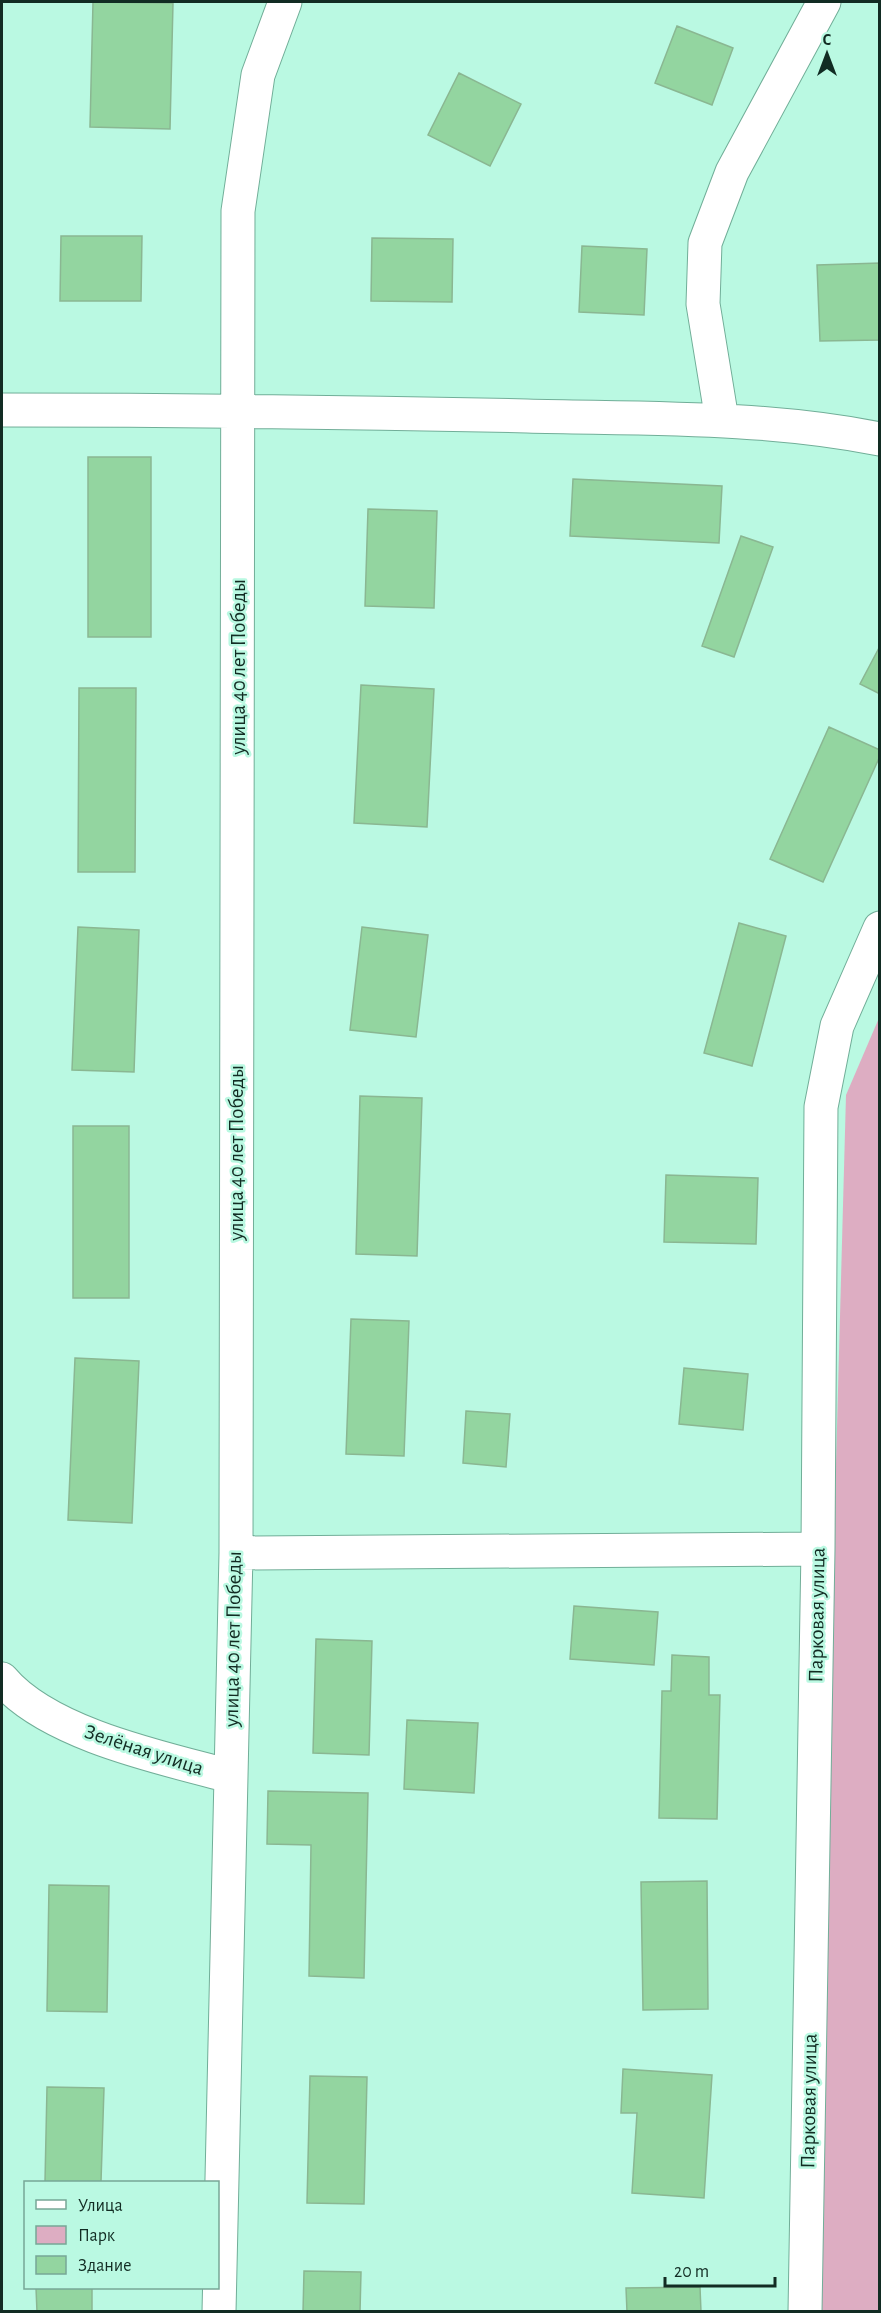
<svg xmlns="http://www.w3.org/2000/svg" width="881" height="2313" font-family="'Alegreya Sans',sans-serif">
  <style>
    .green { fill: #ddadc2 }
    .building { fill: #93d5a0; stroke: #8ab792; stroke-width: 1.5 }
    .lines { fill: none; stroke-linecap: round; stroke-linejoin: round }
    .street-casing { stroke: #71ae98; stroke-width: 35 }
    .street { stroke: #fff; stroke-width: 33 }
    .labels { text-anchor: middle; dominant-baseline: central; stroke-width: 5; stroke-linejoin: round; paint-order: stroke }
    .street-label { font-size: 21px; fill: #122c23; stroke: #baf9e2 }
  </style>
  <rect width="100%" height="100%" fill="#baf9e2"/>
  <path class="green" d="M 879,1018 L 879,2311 L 813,2312 L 846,1095 Z"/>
  <path class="building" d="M 93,2 L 173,3 L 170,129 L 90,127 Z
    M 677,26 L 733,48 L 712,105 L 655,83 Z
    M 459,73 L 521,104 L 490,166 L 428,135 Z
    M 61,236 L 142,236 L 141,301 L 60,301 Z
    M 372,238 L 453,239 L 452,302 L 371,301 Z
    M 582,246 L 647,249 L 644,315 L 579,312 Z
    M 880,263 L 880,340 L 820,341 L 817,265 Z
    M 88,457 L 151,457 L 151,637 L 88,637 Z
    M 573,479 L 722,486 L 719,543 L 570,536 Z
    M 368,509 L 437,511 L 434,608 L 365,606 Z
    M 741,536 L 773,547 L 734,657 L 702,646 Z
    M 880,646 L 880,694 L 860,684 Z
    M 361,685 L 434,689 L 427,827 L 354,823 Z
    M 79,688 L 136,688 L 135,872 L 78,872 Z
    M 829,727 L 880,750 L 880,756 L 823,882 L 770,859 Z
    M 739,923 L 786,936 L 752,1066 L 704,1053 Z
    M 78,927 L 139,930 L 134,1072 L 72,1070 Z
    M 362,927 L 428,935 L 416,1037 L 350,1030 Z
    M 360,1096 L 422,1098 L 417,1256 L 356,1254 Z
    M 73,1126 L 129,1126 L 129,1298 L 73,1298 Z
    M 666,1175 L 758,1178 L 756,1244 L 664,1242 Z
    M 351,1319 L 409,1321 L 404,1456 L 346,1454 Z
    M 75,1358 L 139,1361 L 132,1523 L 68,1520 Z
    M 684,1368 L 748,1374 L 743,1430 L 679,1424 Z
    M 466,1411 L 510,1414 L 506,1467 L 463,1463 Z
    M 574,1606 L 658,1612 L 654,1665 L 570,1659 Z
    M 316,1639 L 372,1641 L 369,1755 L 313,1753 Z
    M 672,1655 L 709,1657 L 709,1695 L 720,1695 L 717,1819 L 659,1818 L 662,1691 L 671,1691 Z
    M 407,1720 L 478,1723 L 474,1793 L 404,1789 Z
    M 268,1791 L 368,1793 L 364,1978 L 309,1976 L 311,1845 L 267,1844 Z
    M 707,1881 L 708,2009 L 643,2010 L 641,1882 Z
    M 49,1885 L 109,1886 L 107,2012 L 47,2011 Z
    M 623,2069 L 712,2075 L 704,2198 L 632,2193 L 637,2113 L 621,2113 Z
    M 310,2076 L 367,2077 L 364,2204 L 307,2203 Z
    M 47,2087 L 104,2088 L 101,2182 L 45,2182 Z
    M 304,2271 L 361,2272 L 360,2312 L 303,2312 Z
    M 700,2287 L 701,2312 L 627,2312 L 626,2288 Z
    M 36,2288 L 92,2288 L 92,2312 L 37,2312 Z"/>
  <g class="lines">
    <defs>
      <path id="street" d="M 2,410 C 177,410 352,412 527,416 C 645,419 764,416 880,439
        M 722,420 L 703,304 L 705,243 L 732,172 L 824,2
        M 236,1553 L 818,1549
        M 2,1679 C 48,1734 162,1758 230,1776
        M 219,2312 L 236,1553 L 238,211 L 258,75 L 285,2
        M 805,2312 L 818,1549 L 821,1107 L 837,1026 L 880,928"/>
    </defs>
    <use href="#street" class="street-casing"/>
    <use href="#street" class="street"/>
  </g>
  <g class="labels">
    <g class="street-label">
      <text transform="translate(238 667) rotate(-90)">улица 40 лет Победы</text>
      <text transform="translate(236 1153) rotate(-90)">улица 40 лет Победы</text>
      <text transform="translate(817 1615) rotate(-89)">Парковая улица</text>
      <text transform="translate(233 1639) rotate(-89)">улица 40 лет Победы</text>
      <text transform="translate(144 1750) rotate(18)">Зелёная улица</text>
      <text transform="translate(809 2101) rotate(-89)">Парковая улица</text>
    </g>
  </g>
  <rect width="881" height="2313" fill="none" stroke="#122c23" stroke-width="6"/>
  <rect x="24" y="2181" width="195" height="108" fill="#baf9e2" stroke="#77a796" stroke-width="1.5"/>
  <rect x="36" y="2200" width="30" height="9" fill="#ffffff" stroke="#77a796" stroke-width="1.5"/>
  <text x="78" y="2211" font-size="18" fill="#122c23">Улица</text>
  <rect x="36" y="2226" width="30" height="18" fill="#ddadc2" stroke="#77a796" stroke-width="1.5"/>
  <text x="78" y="2241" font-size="18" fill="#122c23">Парк</text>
  <rect x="36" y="2256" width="30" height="18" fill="#93d5a0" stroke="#77a796" stroke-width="1.5"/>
  <text x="78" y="2271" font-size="18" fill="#122c23">Здание</text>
  <g transform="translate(827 54)" stroke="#baf9e2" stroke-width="4.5" paint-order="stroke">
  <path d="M0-4.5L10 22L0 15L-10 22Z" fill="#122c23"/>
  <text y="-9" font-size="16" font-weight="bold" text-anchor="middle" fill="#122c23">С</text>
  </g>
  <path d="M665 2277v9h110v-9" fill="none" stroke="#122c23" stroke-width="3"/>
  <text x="674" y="2277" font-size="18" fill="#122c23" stroke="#baf9e2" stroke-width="4.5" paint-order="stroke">20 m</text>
</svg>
